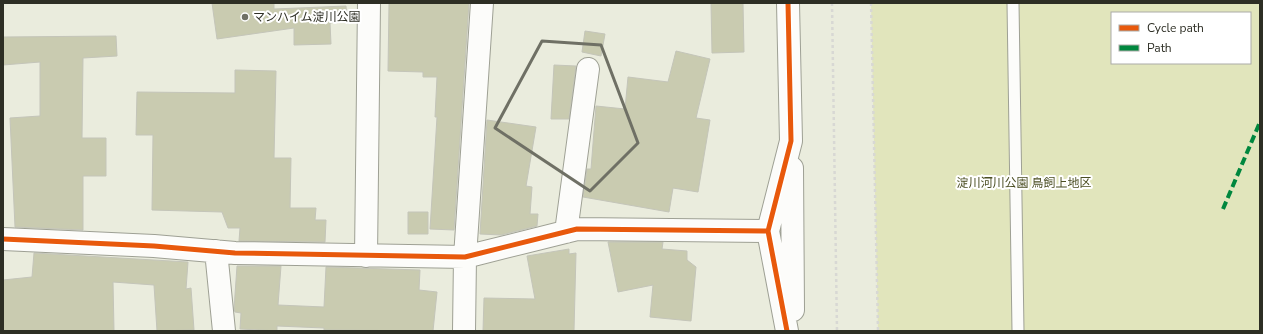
<svg xmlns="http://www.w3.org/2000/svg" width="1263" height="334" font-family="'Nunito Sans','Noto Sans JP',sans-serif">
  <style>
    .green { fill: #e1e5bc; fill-rule: evenodd }
    .building { fill: #c9cbb0; stroke: #c4c5b9 }
    .lines { fill: none; stroke-linecap: round; stroke-linejoin: round }
    .lane-casing { stroke: #9ea094; stroke-width: 13 }
    .street-casing { stroke: #9ea094; stroke-width: 24 }
    .path { stroke: #d8d8d4; stroke-width: 2.5; stroke-dasharray: 3 3; stroke-linecap: butt }
    .lane { stroke: #fcfcfa; stroke-width: 11 }
    .street { stroke: #fcfcfa; stroke-width: 22 }
    .quiet { stroke: #00873e; stroke-width: 4; stroke-dasharray: 8 4; stroke-linecap: butt }
    .cycleway-casing { stroke: #fff; stroke-width: 8 }
    .cycleway { stroke: #e8590c; stroke-width: 5 }
    .marked { fill: none; stroke: #6f7065; stroke-width: 3; stroke-linejoin: round }
    .poi-dot { fill: #6f7065; stroke: #fff; stroke-width: 1.5 }
    .labels { text-anchor: middle; dominant-baseline: central; stroke-width: 4; stroke-linejoin: round; paint-order: stroke }
    .poi-label { font-size: 12px; fill: #2d2e24; stroke: #fff; text-anchor: start }
    .park-label { font-size: 12px; fill: #4b4e23; stroke: #fff }
  </style>
  <rect width="100%" height="100%" fill="#eaecdd"/>
  <path class="green" d="M 871,3 L 1260,3 L 1260,331 L 878,331 ZM 1112,13 L 1250,13 L 1250,63 L 1112,63 Z"/>
  <path class="building" d="M 212,3 L 274,3 L 274,9 L 346,6 L 347,20 L 330,23 L 331,44 L 294,45 L 294,28 L 217,39 Z
    M 389,3 L 469,3 L 454,230 L 430,229 L 437,117 L 435,117 L 437,77 L 423,77 L 423,72 L 388,71 Z
    M 711,3 L 743,3 L 744,52 L 712,53 Z
    M 585,31 L 605,34 L 601,56 L 582,52 Z
    M 116,36 L 117,56 L 83,58 L 82,138 L 106,138 L 106,176 L 83,176 L 83,230 L 15,227 L 10,118 L 40,116 L 40,62 L 3,65 L 3,37 Z
    M 676,51 L 710,59 L 696,118 L 710,120 L 698,192 L 673,188 L 669,212 L 583,197 L 587,169 L 591,169 L 596,106 L 625,109 L 628,77 L 668,82 Z
    M 554,65 L 576,66 L 569,119 L 551,119 Z
    M 235,70 L 276,71 L 274,158 L 291,158 L 290,208 L 316,208 L 315,220 L 326,220 L 325,242 L 239,241 L 240,228 L 228,228 L 222,212 L 152,210 L 153,135 L 136,135 L 137,92 L 235,93 Z
    M 487,120 L 536,127 L 526,186 L 532,187 L 530,214 L 538,214 L 537,226 L 501,235 L 480,234 Z
    M 408,212 L 428,212 L 428,234 L 408,234 Z
    M 608,242 L 663,242 L 662,249 L 687,251 L 687,260 L 696,267 L 691,321 L 650,317 L 653,285 L 618,292 Z
    M 569,249 L 569,254 L 576,253 L 574,331 L 483,331 L 484,298 L 535,299 L 527,256 Z
    M 34,253 L 188,262 L 186,289 L 191,288 L 194,330 L 157,331 L 154,285 L 113,282 L 114,331 L 3,331 L 3,280 L 32,277 Z
    M 237,266 L 281,266 L 278,305 L 324,307 L 326,267 L 420,270 L 419,290 L 437,292 L 433,331 L 324,330 L 324,328 L 277,326 L 277,331 L 240,329 L 241,313 L 235,312 L 234,309 Z"/>
  <g class="lines">
    <defs>
      <path id="lane" d="M 1013,3 L 1018,331"/>
      <path id="street" d="M 792,168 L 793,310
        M 566,232 L 588,69
        M 3,239 L 154,246 L 235,253 L 465,257 L 577,229 L 768,231
        M 216,251 L 224,331
        M 366,256 L 369,3
        M 464,331 L 465,257 L 482,3
        M 787,331 L 768,231 L 791,141 L 788,3"/>
    </defs>
    <use href="#lane" class="lane-casing"/>
    <use href="#street" class="street-casing"/>
    <path class="path" d="M 832,3 L 837,331
      M 871,3 L 878,331"/>
    <use href="#lane" class="lane"/>
    <use href="#street" class="street"/>
    <path class="quiet" d="M 1223,209 L 1260,122"/>
    <defs>
      <path id="cycleway" d="M 3,239 L 154,246 L 235,253 L 465,257 L 577,229 L 768,231
        M 787,331 L 768,231 L 791,141 L 788,3"/>
    </defs>
    <use href="#cycleway" class="cycleway-casing"/>
    <use href="#cycleway" class="cycleway"/>
  </g>
  <path class="marked" d="M 542,41 L 601,45 L 638,143 L 590,191 L 495,128 Z"/>
  <circle class="poi-dot" cx="245" cy="17" r="4"/>
  <g class="labels">
    <g class="poi-label">
      <text x="253" y="17">マンハイム淀川公園</text>
    </g>
    <g class="park-label">
      <text x="1024" y="183">淀川河川公園 鳥飼上地区</text>
    </g>
  </g>
  <rect width="1263" height="334" fill="none" stroke="#2d2e24" stroke-width="8"/>
  <rect x="1111" y="12" width="140" height="52" fill="#ffffff" stroke="#ababa7"/>
  <rect x="1119" y="25" width="20" height="6" fill="#e8590c" stroke="#ababa7"/>
  <text x="1147" y="32" font-size="12" fill="#2d2e24">Cycle path</text>
  <rect x="1119" y="45" width="20" height="6" fill="#00873e" stroke="#ababa7"/>
  <text x="1147" y="52" font-size="12" fill="#2d2e24">Path</text>
</svg>
